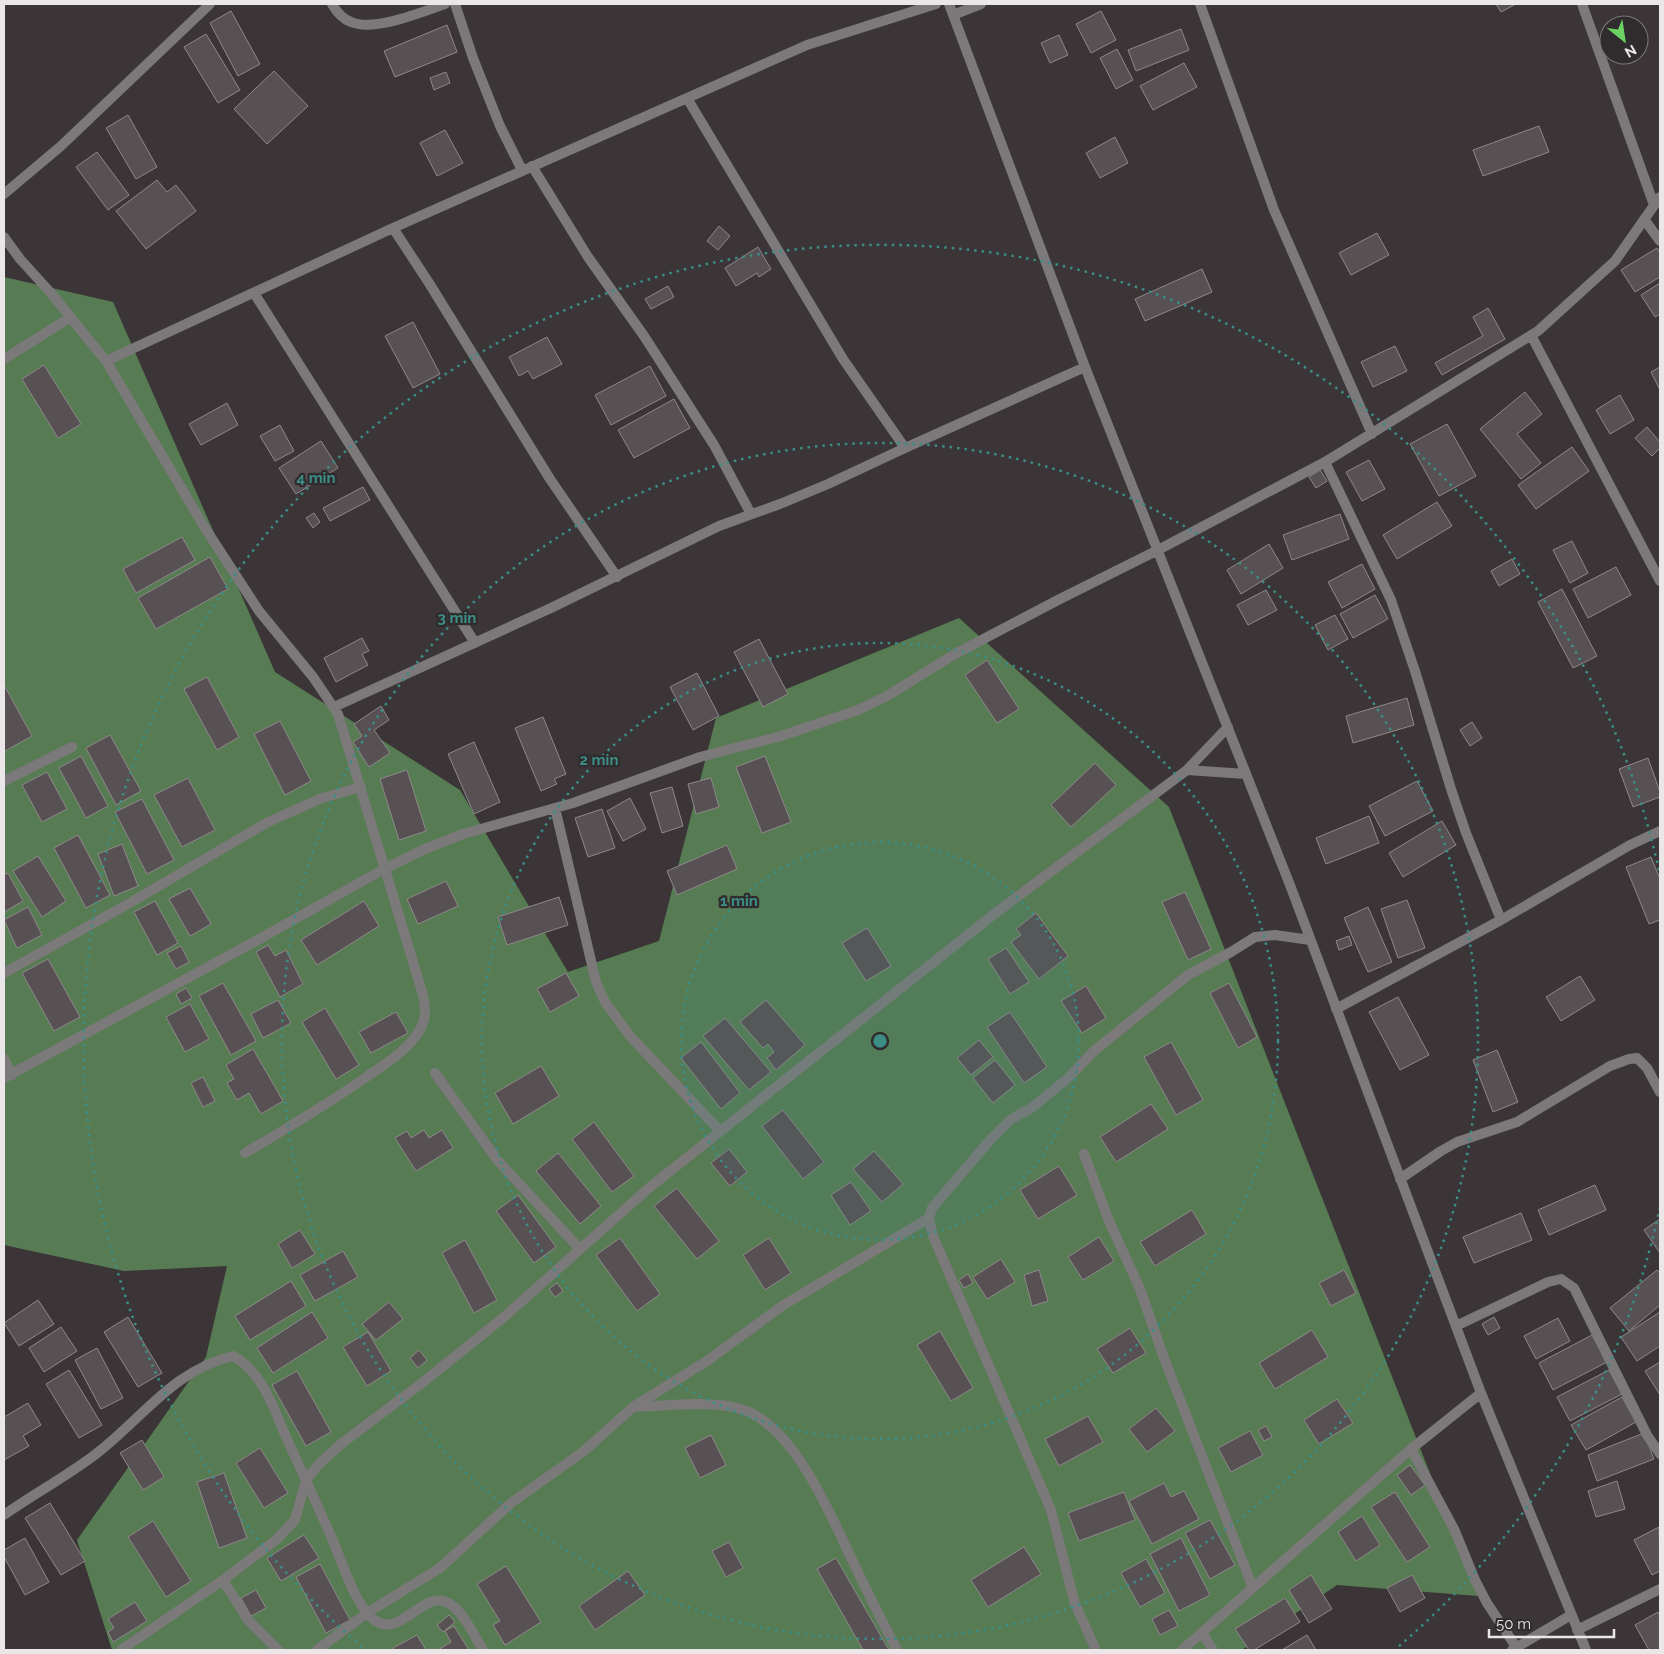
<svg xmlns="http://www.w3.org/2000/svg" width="1664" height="1654" font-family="Raleway,sans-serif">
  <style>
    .forest { fill: #577c53 }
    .building { fill: #585153; stroke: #8f888b }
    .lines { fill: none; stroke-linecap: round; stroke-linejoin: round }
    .street { stroke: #7c797a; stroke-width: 10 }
    .ring { fill: none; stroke: #3b8d86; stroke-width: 2.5; stroke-dasharray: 2.5 5 }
    .centre { fill: #3b8d86; stroke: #302b2d; stroke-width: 2.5 }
    .ring-label { font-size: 15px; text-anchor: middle; font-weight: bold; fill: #3b8d86; stroke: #302b2d; stroke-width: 4.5; stroke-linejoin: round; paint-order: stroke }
  </style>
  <rect width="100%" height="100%" fill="#3b3537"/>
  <path class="forest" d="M 4,277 L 113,302 L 275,672 L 460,790 L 568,972 L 659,941 L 716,718 L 959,618 L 1169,807 L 1478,1596 L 1337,1585 L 1242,1650 L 112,1650 L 77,1540 L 206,1357 L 227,1266 L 124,1271 L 4,1245 Z"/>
  <path class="building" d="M 1496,4 L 1516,4 L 1501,12 Z
    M 231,11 L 260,64 L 238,76 L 210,23 Z
    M 1101,11 L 1116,40 L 1091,53 L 1076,24 Z
    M 447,25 L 457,52 L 395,77 L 384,51 Z
    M 1181,29 L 1189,50 L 1136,71 L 1128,50 Z
    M 206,34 L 240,90 L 218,103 L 184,47 Z
    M 1059,35 L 1068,55 L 1050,63 L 1041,43 Z
    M 1117,49 L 1133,80 L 1116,89 L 1100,58 Z
    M 1184,63 L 1197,87 L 1153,110 L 1140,86 Z
    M 274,71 L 308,106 L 267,144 L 234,109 Z
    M 446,72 L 450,83 L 434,90 L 430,78 Z
    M 128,115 L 157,167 L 136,179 L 106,128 Z
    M 1539,126 L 1549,152 L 1483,176 L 1473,150 Z
    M 445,130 L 463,163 L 437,176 L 420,143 Z
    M 1115,137 L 1128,163 L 1100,178 L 1086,153 Z
    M 97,152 L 129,195 L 108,210 L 76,167 Z
    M 157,180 L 167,192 L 176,185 L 196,211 L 146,249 L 116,211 Z
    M 719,226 L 730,236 L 718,250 L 707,241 Z
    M 1377,233 L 1389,255 L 1351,275 L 1339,253 Z
    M 758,247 L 771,269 L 759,277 L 757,273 L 736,286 L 725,268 Z
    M 1657,248 L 1660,253 L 1660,277 L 1635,292 L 1621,270 Z
    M 1202,269 L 1212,292 L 1145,321 L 1135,299 Z
    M 1660,283 L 1660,314 L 1655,317 L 1641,295 Z
    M 668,286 L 674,297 L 651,309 L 645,299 Z
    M 1488,308 L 1505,339 L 1442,375 L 1435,363 L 1483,336 L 1473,317 Z
    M 413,322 L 440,374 L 413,388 L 385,336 Z
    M 547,337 L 562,364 L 533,379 L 528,371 L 519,376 L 509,357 Z
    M 1395,346 L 1407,371 L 1373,387 L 1361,362 Z
    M 44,365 L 81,424 L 58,438 L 22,379 Z
    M 650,366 L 666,396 L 611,425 L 595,395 Z
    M 1660,367 L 1660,390 L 1651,372 Z
    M 1525,392 L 1542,414 L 1517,434 L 1541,463 L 1521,479 L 1480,429 Z
    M 1620,395 L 1634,420 L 1610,434 L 1596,410 Z
    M 674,399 L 690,428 L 634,458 L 618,430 Z
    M 227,403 L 238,425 L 201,445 L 189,424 Z
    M 1447,424 L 1476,476 L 1439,496 L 1410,444 Z
    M 280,425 L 294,451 L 275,461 L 260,436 Z
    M 1647,427 L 1660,442 L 1660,448 L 1652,456 L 1635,438 Z
    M 321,441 L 338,468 L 296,494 L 279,468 Z
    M 1572,447 L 1589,471 L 1536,509 L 1518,485 Z
    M 1369,460 L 1385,489 L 1362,501 L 1346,472 Z
    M 1320,470 L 1327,481 L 1316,488 L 1309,477 Z
    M 363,487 L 370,500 L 330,521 L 323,508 Z
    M 1437,502 L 1452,526 L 1397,559 L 1383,535 Z
    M 314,513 L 320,522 L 313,528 L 306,518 Z
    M 1340,514 L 1349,539 L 1292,560 L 1283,535 Z
    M 182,537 L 195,560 L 136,593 L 123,569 Z
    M 1572,541 L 1588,573 L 1570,583 L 1553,550 Z
    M 1269,544 L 1283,568 L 1241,594 L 1227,570 Z
    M 210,557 L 228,589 L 156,629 L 138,598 Z
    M 1512,559 L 1520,574 L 1499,586 L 1491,571 Z
    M 1362,564 L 1375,589 L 1342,608 L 1328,582 Z
    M 1616,567 L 1631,595 L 1588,618 L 1573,589 Z
    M 1562,589 L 1597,656 L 1573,668 L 1538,602 Z
    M 1266,590 L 1277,610 L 1248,625 L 1237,605 Z
    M 1375,595 L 1388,619 L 1353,638 L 1340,614 Z
    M 1335,615 L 1348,639 L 1328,650 L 1315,625 Z
    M 362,638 L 369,651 L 362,654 L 368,665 L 336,682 L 324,658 Z
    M 759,639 L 788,694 L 763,707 L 734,652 Z
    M 987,660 L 1019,709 L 997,723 L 965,675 Z
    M 697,673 L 719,716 L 693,730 L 670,687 Z
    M 207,677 L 239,737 L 217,750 L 184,689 Z
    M 4,685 L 32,736 L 5,751 L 4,749 Z
    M 1407,698 L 1414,725 L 1353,743 L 1346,716 Z
    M 381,706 L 389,720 L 374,730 L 390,753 L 369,767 L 353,742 L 362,736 L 354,724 Z
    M 543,717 L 566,774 L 554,779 L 557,784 L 541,791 L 515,728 Z
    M 280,721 L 311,781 L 285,795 L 254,734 Z
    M 1472,722 L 1482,738 L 1470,746 L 1460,730 Z
    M 110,735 L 141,791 L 116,805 L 86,748 Z
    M 474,742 L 500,802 L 474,814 L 448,754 Z
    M 81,756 L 108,806 L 86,818 L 59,768 Z
    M 765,756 L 791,822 L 762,833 L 736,767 Z
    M 1648,758 L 1660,792 L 1660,797 L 1633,807 L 1619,769 Z
    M 1095,763 L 1116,785 L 1071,827 L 1051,805 Z
    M 407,770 L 426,831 L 399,840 L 380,779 Z
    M 47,772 L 67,809 L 42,822 L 22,785 Z
    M 188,778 L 215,830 L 182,847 L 154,795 Z
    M 711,778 L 719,807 L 696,814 L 688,784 Z
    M 1417,781 L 1433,811 L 1385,836 L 1369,806 Z
    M 672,787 L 683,826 L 662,833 L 650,793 Z
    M 630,798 L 646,829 L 623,841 L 607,811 Z
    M 142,799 L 174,860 L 147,874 L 115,812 Z
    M 602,809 L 615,848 L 588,857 L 575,818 Z
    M 1369,816 L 1379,843 L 1326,864 L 1316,838 Z
    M 1442,821 L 1456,845 L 1403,877 L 1389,853 Z
    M 78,835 L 110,895 L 86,908 L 54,848 Z
    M 122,844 L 138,886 L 114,896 L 98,854 Z
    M 727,845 L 737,869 L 677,895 L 667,871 Z
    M 38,856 L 66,901 L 42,917 L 13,871 Z
    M 1651,857 L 1660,879 L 1660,920 L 1649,924 L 1626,867 Z
    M 8,873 L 23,901 L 4,912 L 4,875 Z
    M 446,881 L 458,906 L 418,924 L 407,899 Z
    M 190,888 L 211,924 L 190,936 L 169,899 Z
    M 1185,892 L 1211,949 L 1188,960 L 1162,902 Z
    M 559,897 L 568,925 L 507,945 L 498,917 Z
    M 1407,900 L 1425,948 L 1398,958 L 1381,909 Z
    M 155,901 L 178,943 L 157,955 L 134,912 Z
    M 364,901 L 379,926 L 317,965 L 301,940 Z
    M 28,907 L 42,935 L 17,948 L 4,920 Z
    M 1368,907 L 1392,962 L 1368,972 L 1344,918 Z
    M 1036,913 L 1068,956 L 1039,979 L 1011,942 L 1021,935 L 1016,929 Z
    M 867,928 L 891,966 L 866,981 L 842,943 Z
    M 1349,936 L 1352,945 L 1339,950 L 1336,941 Z
    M 268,945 L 275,956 L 286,950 L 303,984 L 280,997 L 256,952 Z
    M 181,946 L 189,962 L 176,969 L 167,953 Z
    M 1006,948 L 1029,982 L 1010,994 L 988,959 Z
    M 48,959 L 80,1017 L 54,1031 L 22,973 Z
    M 566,973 L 579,996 L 550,1012 L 537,989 Z
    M 1580,976 L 1595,1000 L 1561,1021 L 1546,997 Z
    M 223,983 L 256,1041 L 231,1055 L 199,996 Z
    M 1229,983 L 1257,1037 L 1238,1048 L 1210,993 Z
    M 1086,986 L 1106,1018 L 1082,1033 L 1061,1001 Z
    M 186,988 L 192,998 L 181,1004 L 176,994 Z
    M 1398,997 L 1429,1055 L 1400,1070 L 1369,1012 Z
    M 278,1000 L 291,1023 L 263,1038 L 251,1014 Z
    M 766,1000 L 805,1045 L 776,1070 L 767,1058 L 774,1052 L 768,1044 L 763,1048 L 740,1022 Z
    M 190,1004 L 209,1039 L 185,1052 L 166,1017 Z
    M 325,1008 L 359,1065 L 336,1079 L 302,1022 Z
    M 396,1012 L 408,1033 L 371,1053 L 359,1032 Z
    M 1010,1012 L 1047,1067 L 1024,1083 L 987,1027 Z
    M 725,1018 L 771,1072 L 749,1090 L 703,1036 Z
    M 979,1040 L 993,1057 L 971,1075 L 957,1058 Z
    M 701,1042 L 740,1093 L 721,1109 L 681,1058 Z
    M 1171,1042 L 1203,1100 L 1176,1115 L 1144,1057 Z
    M 253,1049 L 283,1101 L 261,1114 L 249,1093 L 237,1100 L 227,1083 L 234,1079 L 226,1065 Z
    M 1497,1050 L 1518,1102 L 1493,1112 L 1473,1060 Z
    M 995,1060 L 1015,1085 L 993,1103 L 973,1078 Z
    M 541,1066 L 559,1096 L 513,1124 L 495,1093 Z
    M 203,1077 L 215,1101 L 203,1107 L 191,1083 Z
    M 1151,1104 L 1168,1129 L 1116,1162 L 1100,1137 Z
    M 783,1110 L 824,1162 L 803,1179 L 762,1126 Z
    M 594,1122 L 634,1176 L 612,1192 L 572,1139 Z
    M 424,1130 L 429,1138 L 442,1130 L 453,1148 L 416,1171 L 395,1138 L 407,1131 L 411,1138 Z
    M 729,1149 L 747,1172 L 730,1186 L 711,1163 Z
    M 874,1151 L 903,1184 L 882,1202 L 853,1169 Z
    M 558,1153 L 601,1206 L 580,1224 L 536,1171 Z
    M 1059,1166 L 1077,1195 L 1038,1219 L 1020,1190 Z
    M 851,1182 L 871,1211 L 850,1225 L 831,1195 Z
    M 1595,1185 L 1606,1210 L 1549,1235 L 1538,1210 Z
    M 677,1188 L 719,1241 L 697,1259 L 654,1206 Z
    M 518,1195 L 556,1247 L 534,1263 L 496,1211 Z
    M 1192,1210 L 1206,1234 L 1155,1266 L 1140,1242 Z
    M 1521,1213 L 1532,1240 L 1474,1263 L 1463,1237 Z
    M 1660,1219 L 1660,1253 L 1644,1230 Z
    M 300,1230 L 315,1254 L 292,1268 L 278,1244 Z
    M 1099,1237 L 1114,1261 L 1083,1280 L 1068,1257 Z
    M 620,1238 L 660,1294 L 637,1311 L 596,1255 Z
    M 769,1238 L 791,1273 L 765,1290 L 743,1255 Z
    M 465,1240 L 497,1300 L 474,1313 L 442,1253 Z
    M 343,1251 L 358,1277 L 315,1301 L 300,1275 Z
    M 1001,1259 L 1015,1282 L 987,1299 L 973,1277 Z
    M 1039,1270 L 1048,1301 L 1032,1306 L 1024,1275 Z
    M 1344,1270 L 1356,1293 L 1331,1306 L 1319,1283 Z
    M 1657,1270 L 1660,1273 L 1660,1305 L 1629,1331 L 1610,1308 Z
    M 968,1274 L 973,1283 L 964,1288 L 959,1280 Z
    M 291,1281 L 306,1306 L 250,1340 L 235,1316 Z
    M 557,1283 L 563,1291 L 555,1297 L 549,1289 Z
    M 38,1300 L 54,1324 L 19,1346 L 4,1323 Z
    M 389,1302 L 403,1319 L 376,1340 L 362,1324 Z
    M 312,1312 L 328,1338 L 273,1373 L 257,1348 Z
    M 1660,1312 L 1660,1346 L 1637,1361 L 1621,1337 Z
    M 128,1317 L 162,1373 L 138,1387 L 104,1332 Z
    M 1494,1317 L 1500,1328 L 1488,1335 L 1482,1324 Z
    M 1558,1318 L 1570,1341 L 1536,1359 L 1524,1336 Z
    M 61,1327 L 77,1351 L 44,1372 L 29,1348 Z
    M 1130,1328 L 1146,1353 L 1113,1373 L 1097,1349 Z
    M 1312,1330 L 1328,1357 L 1275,1389 L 1259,1363 Z
    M 940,1331 L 973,1388 L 951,1401 L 917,1345 Z
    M 368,1332 L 391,1371 L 367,1386 L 343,1347 Z
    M 1592,1335 L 1607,1362 L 1553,1390 L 1539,1363 Z
    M 97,1348 L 123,1398 L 101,1409 L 75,1360 Z
    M 419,1350 L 427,1360 L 418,1368 L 410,1358 Z
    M 1660,1362 L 1660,1395 L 1645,1371 Z
    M 69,1370 L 102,1425 L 79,1438 L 46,1384 Z
    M 1609,1370 L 1622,1394 L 1570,1421 L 1557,1397 Z
    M 297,1371 L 331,1432 L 306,1446 L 272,1385 Z
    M 1622,1397 L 1636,1422 L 1586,1450 L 1571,1425 Z
    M 1337,1399 L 1353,1423 L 1319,1444 L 1304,1420 Z
    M 28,1403 L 41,1425 L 23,1436 L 29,1446 L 4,1460 L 4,1417 Z
    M 1156,1408 L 1175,1431 L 1147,1452 L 1129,1429 Z
    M 1088,1416 L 1103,1442 L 1059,1466 L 1045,1439 Z
    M 1266,1426 L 1272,1437 L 1264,1441 L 1258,1430 Z
    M 1250,1431 L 1263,1455 L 1231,1472 L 1218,1448 Z
    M 1644,1433 L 1654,1459 L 1597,1481 L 1588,1455 Z
    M 711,1435 L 726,1465 L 700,1478 L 685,1448 Z
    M 142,1440 L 164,1477 L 143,1490 L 120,1453 Z
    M 260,1448 L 288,1493 L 264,1508 L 236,1463 Z
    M 1410,1465 L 1425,1485 L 1411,1495 L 1397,1475 Z
    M 224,1473 L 247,1538 L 219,1548 L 197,1482 Z
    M 1617,1481 L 1625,1509 L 1596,1517 L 1588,1491 Z
    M 1164,1483 L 1171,1497 L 1184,1491 L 1199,1519 L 1152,1544 L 1129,1501 Z
    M 1124,1492 L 1135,1520 L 1079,1541 L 1068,1513 Z
    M 1395,1492 L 1430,1547 L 1407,1562 L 1371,1507 Z
    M 50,1503 L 85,1561 L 61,1575 L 25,1518 Z
    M 1362,1516 L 1380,1545 L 1356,1561 L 1338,1532 Z
    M 1210,1520 L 1235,1565 L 1210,1579 L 1185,1533 Z
    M 153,1521 L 191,1581 L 166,1597 L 128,1537 Z
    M 1659,1527 L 1660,1571 L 1652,1575 L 1634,1540 Z
    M 304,1535 L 319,1558 L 281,1581 L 267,1558 Z
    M 25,1538 L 49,1582 L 25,1595 L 4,1557 L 4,1550 Z
    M 1181,1538 L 1210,1595 L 1179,1611 L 1150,1554 Z
    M 729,1542 L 743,1568 L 726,1577 L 712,1551 Z
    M 1024,1547 L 1041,1574 L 988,1607 L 971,1580 Z
    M 836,1558 L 889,1650 L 863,1650 L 817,1569 Z
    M 1146,1559 L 1165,1593 L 1140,1607 L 1121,1573 Z
    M 320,1564 L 350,1620 L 326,1633 L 296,1577 Z
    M 506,1566 L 541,1622 L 505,1645 L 493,1625 L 500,1621 L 477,1584 Z
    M 628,1571 L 645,1595 L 595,1630 L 579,1606 Z
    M 1311,1575 L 1332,1609 L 1309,1623 L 1289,1590 Z
    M 1412,1575 L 1425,1598 L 1400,1612 L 1387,1588 Z
    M 256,1590 L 266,1608 L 251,1616 L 241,1598 Z
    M 1285,1598 L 1300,1622 L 1254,1650 L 1249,1650 L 1235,1629 Z
    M 135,1602 L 147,1621 L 113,1642 L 108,1632 L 114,1628 L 108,1619 Z
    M 1169,1610 L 1178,1626 L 1160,1635 L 1152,1619 Z
    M 1658,1612 L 1660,1616 L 1660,1650 L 1649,1650 L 1635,1625 Z
    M 449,1615 L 455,1622 L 443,1632 L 437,1625 Z
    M 454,1626 L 469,1650 L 438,1650 L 451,1642 L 445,1631 Z
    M 417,1635 L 426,1650 L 394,1650 L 393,1648 Z
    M 1307,1635 L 1316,1650 L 1282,1650 Z"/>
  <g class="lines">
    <path class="street" d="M 332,4 C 336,11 343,19 351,22 C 374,32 422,12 445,4
      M 455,4 L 473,58 L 500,126 L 522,170
      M 949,4 L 1085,367 L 1290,885 L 1481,1393 L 1586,1650
      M 1200,4 L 1274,210 L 1372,434
      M 1582,4 L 1654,205
      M 953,15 L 981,4
      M 687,98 L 843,359 L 905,448
      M 532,166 L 588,257 L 644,336 L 714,445 L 751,514
      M 4,194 L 61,146 L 210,4
      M 1644,219 L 1660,241
      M 393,228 L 429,283 L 550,479 L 617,577
      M 4,237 L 20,259 L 50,292 L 106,361 L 205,528 L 259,611 L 313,677 L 338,714 L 423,995 C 425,1007 427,1016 421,1028 C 409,1050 385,1064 365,1078 C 326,1105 286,1129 245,1153
      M 254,293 L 475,643
      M 1531,335 L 1660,581
      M 4,359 L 71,317
      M 106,361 L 393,228 L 807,45 L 936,4
      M 1325,462 L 1391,600 L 1415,671 L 1451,789 L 1466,833 L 1501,920
      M 334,707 L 551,608 L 719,526 L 780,504 L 828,484 L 905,448 L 1085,367
      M 1187,770 L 1246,774
      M 4,781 L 72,747
      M 4,973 L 128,904 L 268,822 L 322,798 L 361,787
      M 1336,1009 L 1501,920 L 1630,845 L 1660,831
      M 4,1059 L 12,1075
      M 435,1073 L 498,1161 L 580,1249
      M 4,1078 L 254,942 L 384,869 L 425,849 L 463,834 L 555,808
      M 720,1131 L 630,1036 L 605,1002 L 596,982 L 555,808 L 573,803 L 700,757 L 781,736 L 858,710 L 887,696 L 955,654 L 1058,600 L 1158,550 L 1325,462 L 1538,331 L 1615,261 L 1660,197
      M 1084,1154 L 1109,1221 L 1140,1289 L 1164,1358 L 1253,1588
      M 1400,1179 L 1441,1151 L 1457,1142 L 1517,1122 L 1610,1066 L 1629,1059 L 1637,1058 L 1647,1068 L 1660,1092
      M 1456,1326 L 1548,1282 L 1561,1279 L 1574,1288 L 1647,1435 L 1660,1454
      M 634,1407 C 667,1406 723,1398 751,1413 C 800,1437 833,1521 856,1568 C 869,1596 883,1623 897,1650
      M 1411,1449 L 1454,1529 L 1475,1580 L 1487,1603 L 1518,1650
      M 4,1515 C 34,1494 67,1476 96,1454 C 142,1419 173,1370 233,1356 C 262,1371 274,1409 286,1437 C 302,1472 318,1506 333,1541 C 343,1565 351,1592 367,1613 C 397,1650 422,1585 450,1604 C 465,1614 474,1636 483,1650
      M 223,1580 L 248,1620 L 278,1650
      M 1577,1630 L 1660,1589
      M 1202,1633 L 1213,1650
      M 121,1650 L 223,1580 L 276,1540 L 295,1520 L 306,1480 L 319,1464 L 341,1444 L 422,1383 L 504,1317 L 650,1187 L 993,915 L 1187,770 L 1228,727
      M 317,1650 L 367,1613 L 440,1568 L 511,1503 L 584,1451 L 633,1407 L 707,1361 L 782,1306 L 929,1218
      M 1096,1650 L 1075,1604 L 1051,1510 L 933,1236 L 929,1218 L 932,1208 L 990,1140 L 1010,1120 L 1033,1107 L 1068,1078 L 1094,1051 L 1188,975 L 1231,952 L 1255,937 L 1275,935 L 1310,940
      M 1182,1650 L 1411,1449 L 1481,1393
      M 1512,1650 L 1571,1615"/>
  </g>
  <circle cx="880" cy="1041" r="199" fill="#3b8d86" fill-opacity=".12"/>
  <g class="ring">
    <circle cx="880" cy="1041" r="199"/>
    <circle cx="880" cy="1041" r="398"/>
    <circle cx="880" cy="1041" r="598"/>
    <path d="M1660 1207A797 797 0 0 1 1398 1647M362 1647A797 797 0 1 1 1660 875"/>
  </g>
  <circle cx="880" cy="1041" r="8" class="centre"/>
  <g class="ring-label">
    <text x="316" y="483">4 min</text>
    <text x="457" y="623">3 min</text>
    <text x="599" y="765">2 min</text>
    <text x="739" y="906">1 min</text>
  </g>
  <rect width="1664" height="1654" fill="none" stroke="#ebe7e8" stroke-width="10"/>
  <g transform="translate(1624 40) rotate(150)"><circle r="24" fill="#302b2d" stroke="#7b7678"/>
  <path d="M0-4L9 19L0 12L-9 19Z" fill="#6bd363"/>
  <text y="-8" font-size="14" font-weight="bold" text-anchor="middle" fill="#ebe7e8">N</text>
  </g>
  <path d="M1489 1629v8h125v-8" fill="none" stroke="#ebe7e8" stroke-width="2.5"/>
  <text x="1496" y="1629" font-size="15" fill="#ebe7e8" stroke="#302b2d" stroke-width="4" paint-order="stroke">50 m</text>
</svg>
